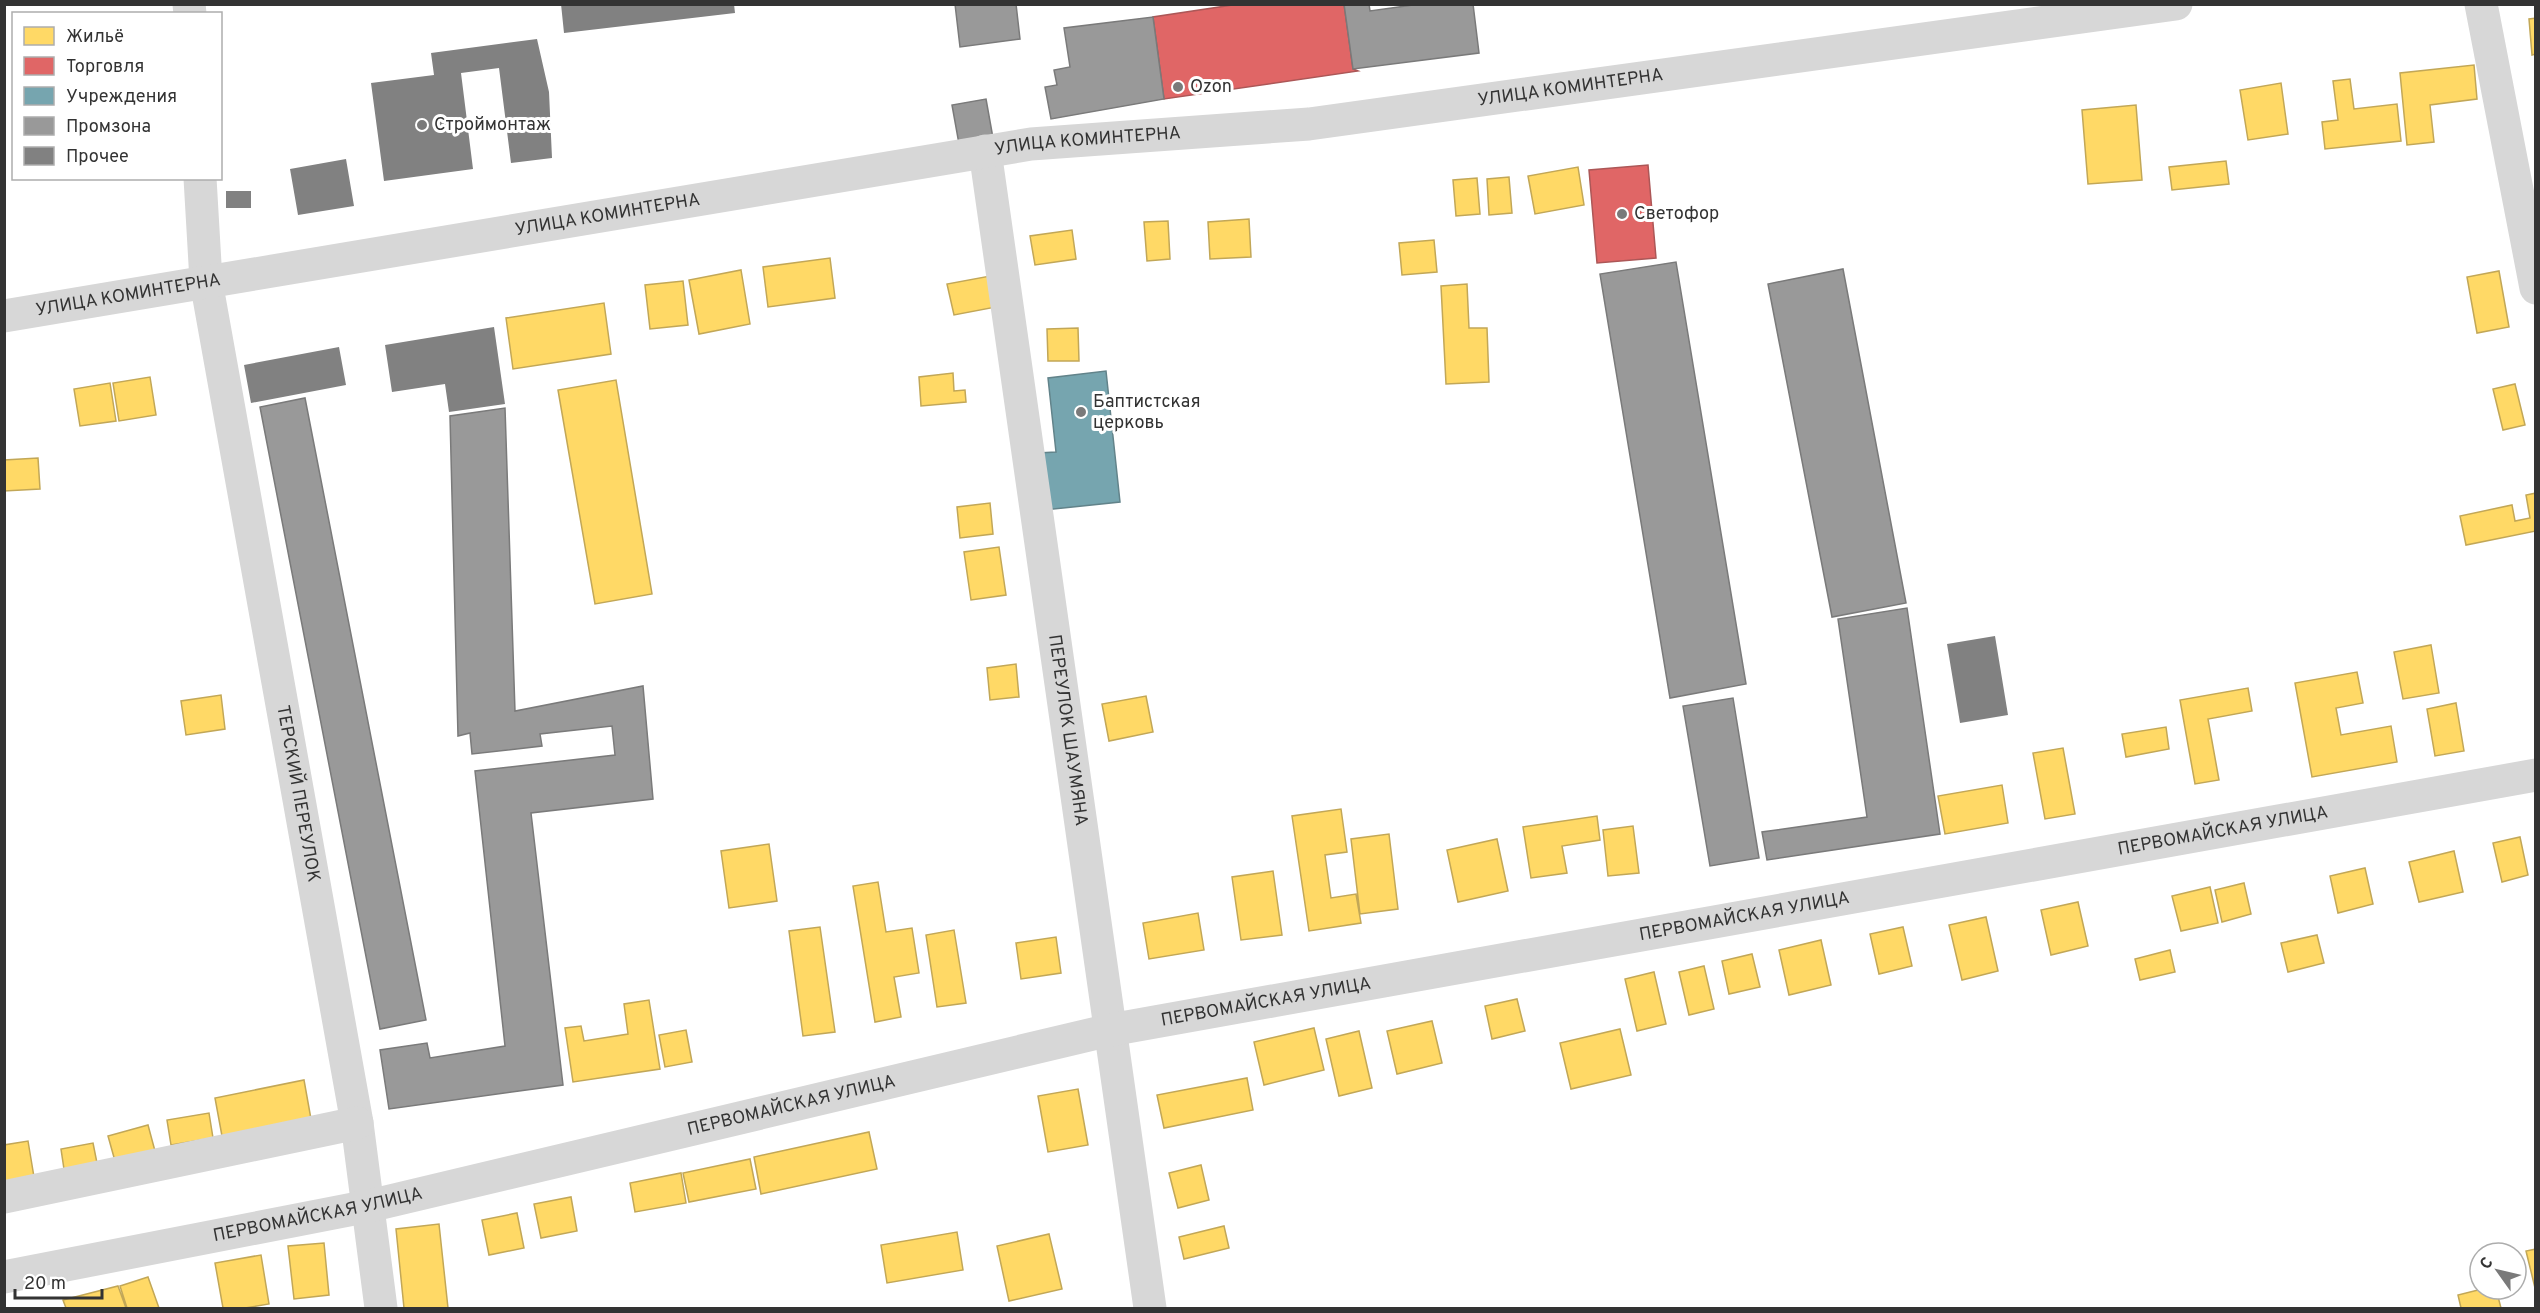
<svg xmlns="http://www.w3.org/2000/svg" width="2540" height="1313" font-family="Overpass,sans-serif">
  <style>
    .homes { fill: #ffd966; stroke: #c2a757; stroke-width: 1.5 }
    .shops { fill: #e06666; stroke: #ac5757; stroke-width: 1.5 }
    .public { fill: #76a5af; stroke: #62838a; stroke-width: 1.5 }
    .industry { fill: #999; stroke: #7a7a7a; stroke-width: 1.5 }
    .building { fill: #818181 }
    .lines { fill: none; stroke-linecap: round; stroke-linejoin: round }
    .minor { stroke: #d7d7d7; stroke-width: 33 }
    .poi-dot { fill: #7a7a7a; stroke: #fff; stroke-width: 2 }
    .labels { text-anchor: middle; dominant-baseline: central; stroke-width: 6; stroke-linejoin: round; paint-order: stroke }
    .poi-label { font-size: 18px; fill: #333; stroke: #fff; text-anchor: start }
    .street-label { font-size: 18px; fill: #333; stroke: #fff }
  </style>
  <rect width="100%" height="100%" fill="#fff"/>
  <path class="homes" d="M 2536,18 L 2536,54 L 2532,55 L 2529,19 Z
    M 2474,65 L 2477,99 L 2430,105 L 2434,142 L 2407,145 L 2400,73 Z
    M 2350,79 L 2354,109 L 2397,104 L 2401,141 L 2325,149 L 2322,122 L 2338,120 L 2333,81 Z
    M 2281,83 L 2288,134 L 2248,140 L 2240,90 Z
    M 2136,105 L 2142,180 L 2088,184 L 2082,110 Z
    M 2226,161 L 2229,184 L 2172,190 L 2169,167 Z
    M 1578,167 L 1584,205 L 1535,214 L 1528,176 Z
    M 1509,177 L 1512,213 L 1489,215 L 1487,179 Z
    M 1477,178 L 1480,214 L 1456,216 L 1453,180 Z
    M 1249,219 L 1251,257 L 1210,259 L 1208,222 Z
    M 1168,221 L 1170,259 L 1147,261 L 1144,222 Z
    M 1072,230 L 1076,259 L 1035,265 L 1030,236 Z
    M 1434,240 L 1437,272 L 1402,275 L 1399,243 Z
    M 830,258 L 835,298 L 768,307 L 763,267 Z
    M 741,270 L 750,324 L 699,334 L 689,280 Z
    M 2499,271 L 2509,327 L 2477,333 L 2467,277 Z
    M 990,276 L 996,307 L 954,315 L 947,284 Z
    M 683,281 L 688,325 L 650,329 L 645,285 Z
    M 1467,284 L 1469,328 L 1487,328 L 1489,382 L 1446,384 L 1441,286 Z
    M 604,303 L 611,354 L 513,369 L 506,318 Z
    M 1078,328 L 1079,361 L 1048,361 L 1047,329 Z
    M 953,373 L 954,391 L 965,390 L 966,402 L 921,406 L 919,377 Z
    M 150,377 L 156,415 L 119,421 L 113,383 Z
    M 616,380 L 652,594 L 595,604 L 558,390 Z
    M 110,383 L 116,421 L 80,426 L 74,389 Z
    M 2515,384 L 2525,425 L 2503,430 L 2493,389 Z
    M 38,458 L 40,489 L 4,491 L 4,460 Z
    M 2536,493 L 2536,531 L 2466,545 L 2460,516 L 2512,505 L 2515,521 L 2530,518 L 2526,495 Z
    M 990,503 L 993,534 L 960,538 L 957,507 Z
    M 999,547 L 1006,595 L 971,600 L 964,552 Z
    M 2431,645 L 2439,693 L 2403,699 L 2394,652 Z
    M 1016,664 L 1019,697 L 990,700 L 987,668 Z
    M 2357,672 L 2363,703 L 2336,708 L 2341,735 L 2391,726 L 2397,762 L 2312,777 L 2295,683 Z
    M 2248,688 L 2252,711 L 2208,719 L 2219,780 L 2195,784 L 2180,700 Z
    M 221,695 L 225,729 L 186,735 L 181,701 Z
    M 1146,696 L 1153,732 L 1109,741 L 1102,704 Z
    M 2456,703 L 2464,751 L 2435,756 L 2427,709 Z
    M 2166,727 L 2169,749 L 2126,757 L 2122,734 Z
    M 2063,748 L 2075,814 L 2045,819 L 2033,753 Z
    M 2002,785 L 2008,823 L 1945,834 L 1938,796 Z
    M 1341,809 L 1347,852 L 1325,855 L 1331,898 L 1356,894 L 1361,923 L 1309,931 L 1292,816 Z
    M 1597,816 L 1600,840 L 1562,846 L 1567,873 L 1531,878 L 1523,827 Z
    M 1633,826 L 1639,873 L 1608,876 L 1603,830 Z
    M 1389,834 L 1398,909 L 1360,914 L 1351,839 Z
    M 2520,837 L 2528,875 L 2502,882 L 2493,843 Z
    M 1497,839 L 1508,891 L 1458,902 L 1447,850 Z
    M 769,844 L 777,901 L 729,908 L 721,851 Z
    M 2454,851 L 2463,892 L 2419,902 L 2409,862 Z
    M 2365,868 L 2373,904 L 2338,913 L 2330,876 Z
    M 1273,871 L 1282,935 L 1241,940 L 1232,877 Z
    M 878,882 L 886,932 L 912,928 L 919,973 L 894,977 L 901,1017 L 875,1022 L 853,886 Z
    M 2244,883 L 2251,914 L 2222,922 L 2215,890 Z
    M 2210,887 L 2218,923 L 2181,931 L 2172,896 Z
    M 2078,902 L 2088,946 L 2051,955 L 2041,910 Z
    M 1198,913 L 1204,950 L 1149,959 L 1143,923 Z
    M 1986,917 L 1998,971 L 1962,980 L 1949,925 Z
    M 820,927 L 835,1032 L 803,1036 L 789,931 Z
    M 1903,927 L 1912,966 L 1879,974 L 1870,934 Z
    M 954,930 L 966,1003 L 937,1007 L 926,935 Z
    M 2317,935 L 2324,963 L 2288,972 L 2281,943 Z
    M 1056,937 L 1061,973 L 1021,979 L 1016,943 Z
    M 1821,940 L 1831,985 L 1789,995 L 1779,950 Z
    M 2170,950 L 2175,972 L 2140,980 L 2135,959 Z
    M 1752,954 L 1760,987 L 1729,994 L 1722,961 Z
    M 1704,966 L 1714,1009 L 1689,1015 L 1679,972 Z
    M 1654,972 L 1666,1024 L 1637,1031 L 1625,979 Z
    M 1517,999 L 1525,1031 L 1492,1039 L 1485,1006 Z
    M 649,1000 L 660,1069 L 573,1082 L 565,1028 L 581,1026 L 584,1041 L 628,1034 L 624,1004 Z
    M 1432,1021 L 1442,1063 L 1397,1074 L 1387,1031 Z
    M 1314,1028 L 1324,1070 L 1264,1085 L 1254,1042 Z
    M 1620,1029 L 1631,1075 L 1571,1089 L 1560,1043 Z
    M 686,1030 L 692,1062 L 665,1067 L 659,1035 Z
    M 1359,1031 L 1372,1088 L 1339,1096 L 1326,1039 Z
    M 1247,1078 L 1253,1110 L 1164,1128 L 1157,1095 Z
    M 304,1080 L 311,1119 L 222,1136 L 215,1098 Z
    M 1078,1089 L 1088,1145 L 1048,1152 L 1038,1096 Z
    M 209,1113 L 213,1138 L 171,1145 L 167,1120 Z
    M 148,1125 L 155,1151 L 115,1161 L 108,1136 Z
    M 869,1132 L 877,1169 L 761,1194 L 754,1157 Z
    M 28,1141 L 34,1177 L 4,1182 L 4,1145 Z
    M 93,1143 L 97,1163 L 64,1169 L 61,1149 Z
    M 750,1159 L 756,1189 L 689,1202 L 683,1173 Z
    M 1201,1165 L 1209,1200 L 1178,1208 L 1169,1173 Z
    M 681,1173 L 686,1203 L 635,1212 L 630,1183 Z
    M 571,1197 L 577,1231 L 541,1238 L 534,1204 Z
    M 517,1213 L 524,1248 L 489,1255 L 482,1220 Z
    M 439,1224 L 448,1308 L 404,1308 L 396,1229 Z
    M 1224,1226 L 1229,1248 L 1184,1259 L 1179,1237 Z
    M 957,1232 L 963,1270 L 887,1283 L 881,1245 Z
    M 1049,1234 L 1062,1289 L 1009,1301 L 997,1246 Z
    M 324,1243 L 329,1295 L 294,1299 L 288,1246 Z
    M 2536,1249 L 2536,1292 L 2526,1251 Z
    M 261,1255 L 269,1304 L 245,1308 L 223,1308 L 215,1263 Z
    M 148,1277 L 159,1308 L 127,1308 L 120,1286 Z
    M 118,1286 L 126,1308 L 66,1308 L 63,1300 Z
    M 2482,1289 L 2496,1289 L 2501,1308 L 2461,1308 L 2458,1295 Z"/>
  <path class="shops" d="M 1239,4 L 1344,4 L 1353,69 L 1358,71 L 1164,99 L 1153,17 Z
    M 1648,165 L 1656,258 L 1597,263 L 1589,170 Z"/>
  <path class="public" d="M 1106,371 L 1120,502 L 1044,510 L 1038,453 L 1056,452 L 1048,378 Z"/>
  <path class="industry" d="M 955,4 L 1016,4 L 1020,39 L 960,47 Z
    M 1344,4 L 1369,4 L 1370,11 L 1420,4 L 1473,4 L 1479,53 L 1353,69 Z
    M 1153,17 L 1164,99 L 1051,119 L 1045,87 L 1057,85 L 1054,70 L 1070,67 L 1064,28 Z
    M 986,99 L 993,138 L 959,144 L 952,105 Z
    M 1676,262 L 1746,684 L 1670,698 L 1600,274 Z
    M 1843,269 L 1906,603 L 1832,617 L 1768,284 Z
    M 305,398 L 426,1020 L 380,1029 L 260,407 Z
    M 505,408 L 515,711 L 643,686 L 653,799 L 531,813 L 563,1085 L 389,1109 L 380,1050 L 427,1043 L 430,1058 L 505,1046 L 475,771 L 615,755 L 612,726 L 540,734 L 542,746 L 472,754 L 470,733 L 458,736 L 450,416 Z
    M 1907,608 L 1940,834 L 1767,860 L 1762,832 L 1867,817 L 1838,619 Z
    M 1733,698 L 1759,858 L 1710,866 L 1683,706 Z"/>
  <path class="building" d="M 561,4 L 734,4 L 735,13 L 564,33 Z
    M 537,39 L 549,92 L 552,158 L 511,163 L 499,68 L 461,73 L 473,169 L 384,181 L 371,83 L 434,75 L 431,53 Z
    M 346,159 L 354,206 L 298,215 L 290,169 Z
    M 226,191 L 251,191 L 251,208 L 226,208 Z
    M 494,327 L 505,404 L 449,412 L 445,384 L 392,392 L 385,345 Z
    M 339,347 L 346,385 L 251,403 L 244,365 Z
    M 1995,636 L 2008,715 L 1960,723 L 1947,644 Z"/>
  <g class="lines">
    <g class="minor">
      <path d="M 189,4 L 190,14"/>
      <path d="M 2481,4 L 2536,288"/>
      <path id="s1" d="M 985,151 L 1150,1308"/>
      <path id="s2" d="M 200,178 L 206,281 L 357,1123 L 381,1308"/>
      <path id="s3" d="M 4,316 L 1031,144 L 1309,124 L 2176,4"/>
      <path d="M 4,1197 L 357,1123"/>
      <path id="s4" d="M 4,1277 L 369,1206 L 1110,1030 L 2536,775"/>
    </g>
  </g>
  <g class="poi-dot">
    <circle cx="1178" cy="87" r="6"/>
    <circle cx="422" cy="125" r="6"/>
    <circle cx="1622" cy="214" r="6"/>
    <circle cx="1081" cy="412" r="6"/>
  </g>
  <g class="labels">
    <g class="poi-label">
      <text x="1190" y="87">Ozon</text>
      <text x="434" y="125">Строймонтаж</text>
      <text x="1634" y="214">Светофор</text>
      <text x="1093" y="402">Баптистская<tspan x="1093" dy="21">церковь</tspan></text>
    </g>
    <g class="street-label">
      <text stroke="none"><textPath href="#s3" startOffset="1584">УЛИЦА КОМИНТЕРНА</textPath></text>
      <text stroke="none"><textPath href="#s3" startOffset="1098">УЛИЦА КОМИНТЕРНА</textPath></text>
      <text stroke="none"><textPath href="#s3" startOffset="612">УЛИЦА КОМИНТЕРНА</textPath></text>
      <text stroke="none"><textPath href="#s3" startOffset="126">УЛИЦА КОМИНТЕРНА</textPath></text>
      <text stroke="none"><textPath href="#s1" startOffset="585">ПЕРЕУЛОК ШАУМЯНА</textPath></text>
      <text stroke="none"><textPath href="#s2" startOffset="624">ТЕРСКИЙ ПЕРЕУЛОК</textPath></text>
      <text stroke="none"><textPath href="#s4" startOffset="2264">ПЕРВОМАЙСКАЯ УЛИЦА</textPath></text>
      <text stroke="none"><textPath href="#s4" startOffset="1778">ПЕРВОМАЙСКАЯ УЛИЦА</textPath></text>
      <text stroke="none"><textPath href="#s4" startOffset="1292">ПЕРВОМАЙСКАЯ УЛИЦА</textPath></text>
      <text stroke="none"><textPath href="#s4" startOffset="806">ПЕРВОМАЙСКАЯ УЛИЦА</textPath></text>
      <text stroke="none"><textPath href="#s4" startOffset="320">ПЕРВОМАЙСКАЯ УЛИЦА</textPath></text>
    </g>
  </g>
  <rect width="2540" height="1313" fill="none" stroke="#333333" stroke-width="12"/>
  <rect x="12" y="12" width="210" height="168" fill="#ffffff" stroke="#adadad" stroke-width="1.5"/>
  <rect x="24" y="27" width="30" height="18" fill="#ffd966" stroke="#adadad" stroke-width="1.5"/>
  <text x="66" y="42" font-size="18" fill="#333333">Жильё</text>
  <rect x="24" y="57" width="30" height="18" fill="#e06666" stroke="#adadad" stroke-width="1.5"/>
  <text x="66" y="72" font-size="18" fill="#333333">Торговля</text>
  <rect x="24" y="87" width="30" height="18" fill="#76a5af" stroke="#adadad" stroke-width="1.5"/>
  <text x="66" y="102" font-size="18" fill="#333333">Учреждения</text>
  <rect x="24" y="117" width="30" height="18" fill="#999999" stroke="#adadad" stroke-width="1.5"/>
  <text x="66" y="132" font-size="18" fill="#333333">Промзона</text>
  <rect x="24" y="147" width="30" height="18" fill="#818181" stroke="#adadad" stroke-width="1.5"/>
  <text x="66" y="162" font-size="18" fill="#333333">Прочее</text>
  <g transform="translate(2498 1271) rotate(304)"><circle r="28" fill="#ffffff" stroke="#adadad" stroke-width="1.5"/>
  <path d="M0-4.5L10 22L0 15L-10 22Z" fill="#7a7a7a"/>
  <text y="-9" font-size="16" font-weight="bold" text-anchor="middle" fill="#333333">С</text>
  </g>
  <path d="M15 1289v9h87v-9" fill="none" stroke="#333333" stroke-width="3"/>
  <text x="24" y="1289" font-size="18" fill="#333333" stroke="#ffffff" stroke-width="4.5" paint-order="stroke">20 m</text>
</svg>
